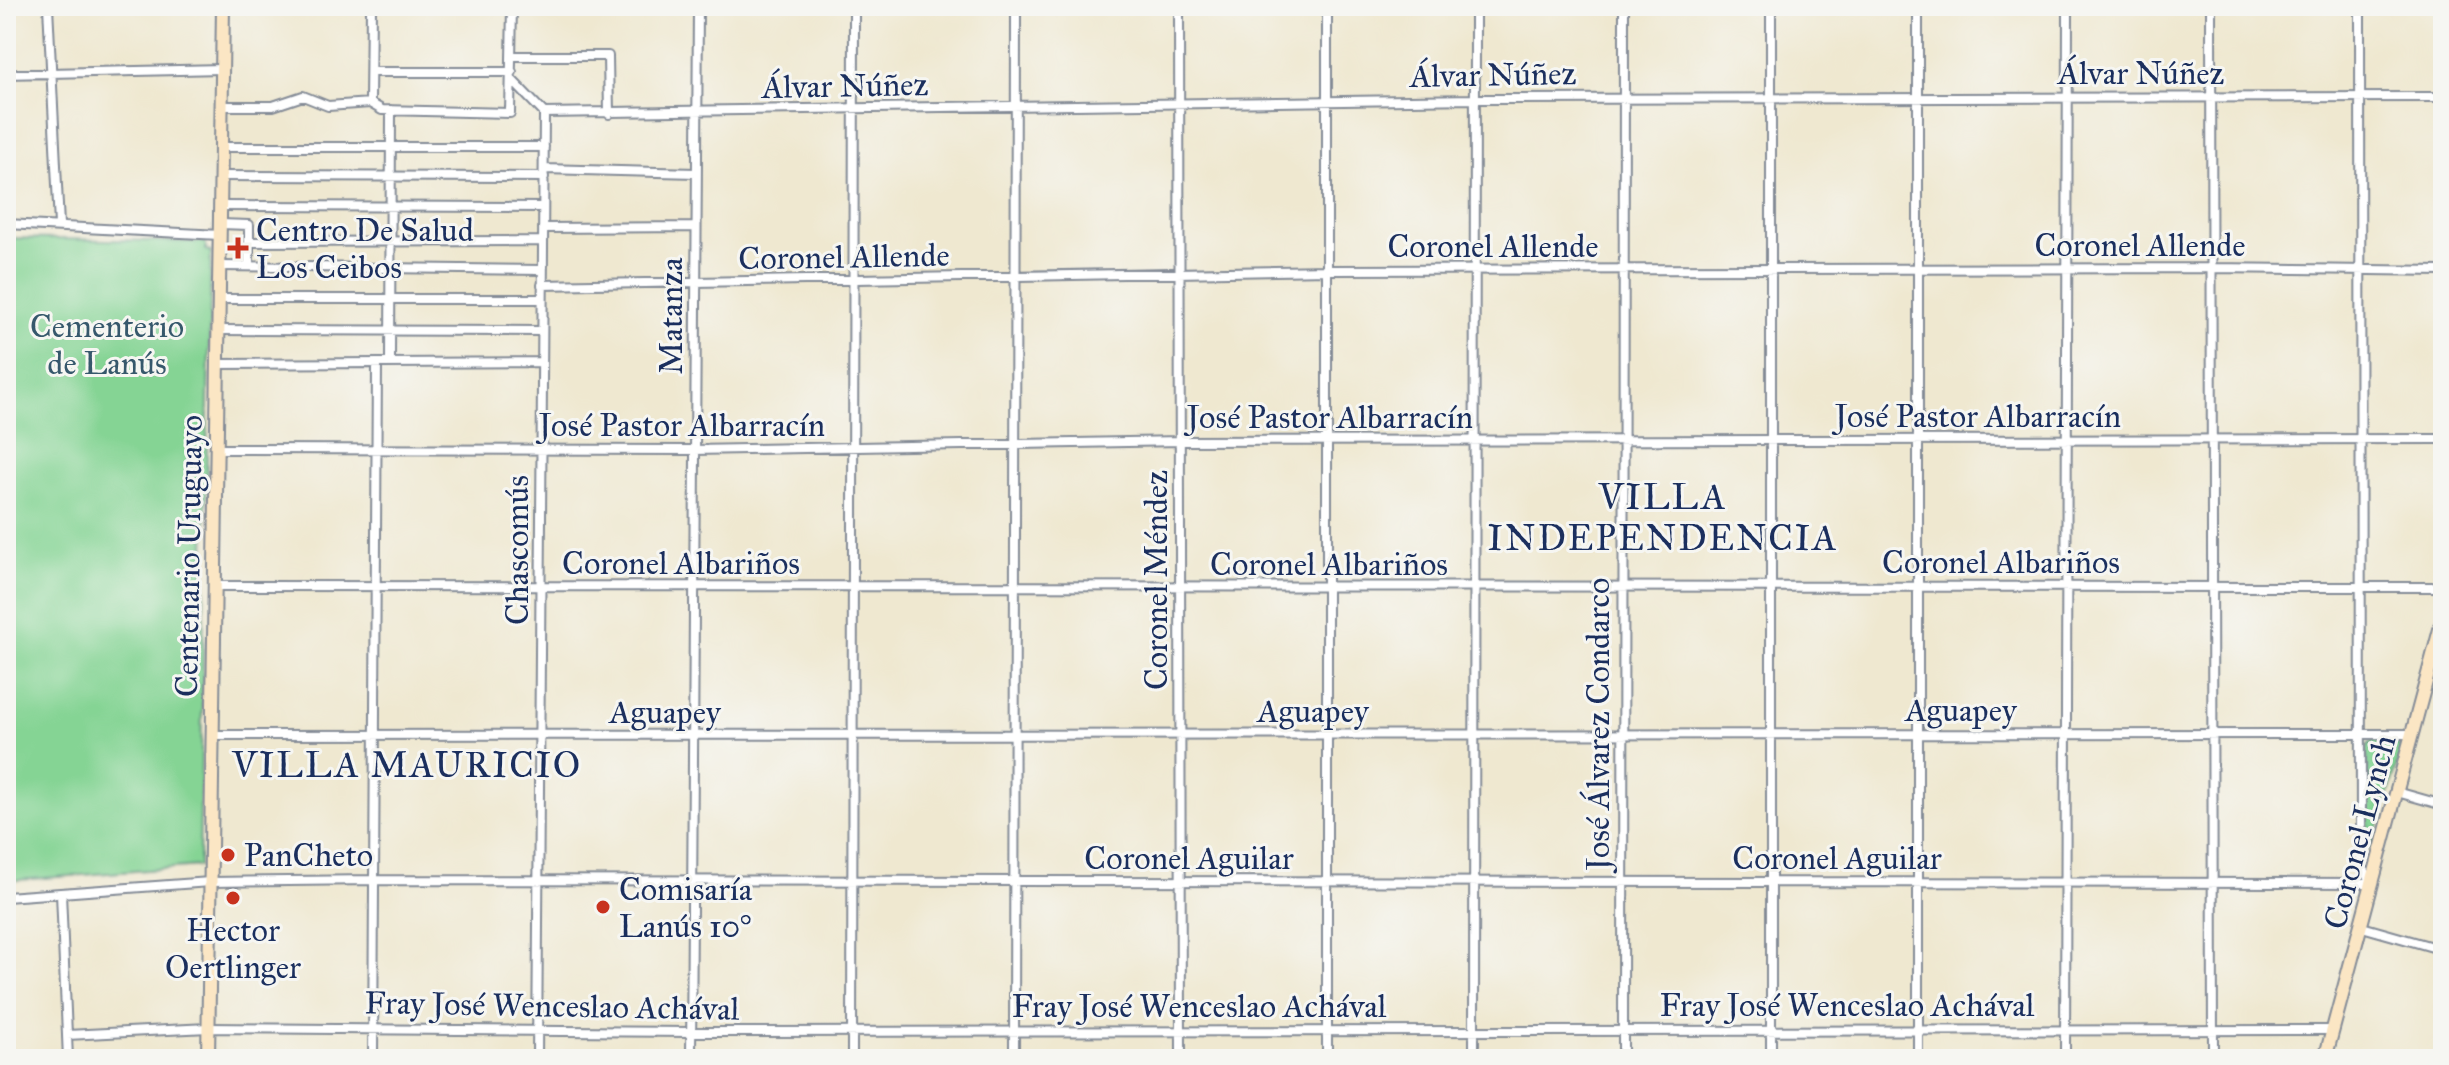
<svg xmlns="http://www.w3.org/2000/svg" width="2449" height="1065" font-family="'IM FELL Great Primer',serif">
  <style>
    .green { fill: #85d494; stroke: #508279; stroke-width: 2 }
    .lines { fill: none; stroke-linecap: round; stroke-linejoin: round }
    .street-casing { stroke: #858c97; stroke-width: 12 }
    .secondary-casing { stroke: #858c97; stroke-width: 16 }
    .street { stroke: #fff; stroke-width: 8 }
    .secondary { stroke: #fbe6c4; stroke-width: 12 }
    .poi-dot { fill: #c8321e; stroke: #f6f6f2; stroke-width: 3 }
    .labels { text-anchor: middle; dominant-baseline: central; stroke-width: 6; stroke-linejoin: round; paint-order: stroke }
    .street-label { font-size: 32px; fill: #1b2f5e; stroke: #f6f6f2 }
    .poi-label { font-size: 32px; fill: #1b2f5e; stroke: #f6f6f2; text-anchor: start }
    .park-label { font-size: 32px; fill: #36586c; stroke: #f6f6f2 }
    .quarter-label { font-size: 36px; letter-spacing: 2px; fill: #1b2f5e; stroke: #f6f6f2 }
  </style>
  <rect width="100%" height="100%" fill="#f6f6f2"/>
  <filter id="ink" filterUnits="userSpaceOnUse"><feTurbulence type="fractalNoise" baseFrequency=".0125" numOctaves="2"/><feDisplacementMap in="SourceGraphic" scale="16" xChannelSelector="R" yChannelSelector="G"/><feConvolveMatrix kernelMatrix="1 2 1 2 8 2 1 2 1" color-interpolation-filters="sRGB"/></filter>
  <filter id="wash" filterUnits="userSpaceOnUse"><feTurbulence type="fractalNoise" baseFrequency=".006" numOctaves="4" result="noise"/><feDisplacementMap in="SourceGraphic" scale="32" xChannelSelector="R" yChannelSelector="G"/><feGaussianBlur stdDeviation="1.8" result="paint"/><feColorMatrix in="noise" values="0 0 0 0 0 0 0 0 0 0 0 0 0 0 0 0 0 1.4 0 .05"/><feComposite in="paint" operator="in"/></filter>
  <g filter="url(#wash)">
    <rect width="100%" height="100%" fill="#efe8d0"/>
    <path class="green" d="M 6,238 L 206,242 L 206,250 L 211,252 L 199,866 L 6,881 Z
      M 2395,740 L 2402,750 L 2372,848 L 2368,848 L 2367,746 L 2372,741 Z"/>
  </g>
  <g filter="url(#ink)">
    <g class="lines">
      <defs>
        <path id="street" d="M 48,6 L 59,225
          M 1179,6 L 1181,1059
          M 1327,6 L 1327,1059
          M 2211,6 L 2213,1059
          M 2360,6 L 2361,866 L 2373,882
          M 512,56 L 608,56 L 609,114
          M 371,72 L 512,72
          M 6,74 L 222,69
          M 512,80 L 544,113 L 537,1059
          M 370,103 L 371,6
          M 222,106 L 273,106 L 303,96 L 328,106 L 370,103 L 382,110 L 510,113 L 512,6
          M 544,113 L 1475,99 L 2443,97
          M 221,147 L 544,147
          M 544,169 L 696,173
          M 221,176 L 544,177
          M 221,206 L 543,207
          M 6,224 L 220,235
          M 220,224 L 249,225 L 249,266
          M 543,228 L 695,227
          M 249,242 L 543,241
          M 219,266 L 542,270
          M 542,285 L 1328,270 L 2213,268 L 2443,271
          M 219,299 L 542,299
          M 218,330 L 542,331
          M 390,363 L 391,110
          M 218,364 L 542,362
          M 217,449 L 694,450 L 1181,441 L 2443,439
          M 215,586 L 2443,587
          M 213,735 L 2413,734
          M 2397,792 L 2443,805
          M 61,893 L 68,1059
          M 6,897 L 210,882 L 374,880 L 2373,883
          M 2362,927 L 2443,950
          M 67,1035 L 208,1028 L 691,1032 L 2332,1030
          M 373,1059 L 377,363
          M 691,1059 L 698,6
          M 852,1059 L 854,6
          M 1014,1059 L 1016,6
          M 1474,1059 L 1475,6
          M 1623,1059 L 1624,6
          M 1771,1059 L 1771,6
          M 1918,1059 L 1918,6
          M 2065,1059 L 2068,6"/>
        <path id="secondary" d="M 208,1059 L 223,6
          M 2325,1059 L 2443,618"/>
      </defs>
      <use href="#street" class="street-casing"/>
      <use href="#secondary" class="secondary-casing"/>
      <use href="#street" class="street"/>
      <use href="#secondary" class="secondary"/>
    </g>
  </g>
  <g class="poi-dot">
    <path d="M234 236h8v8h8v8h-8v8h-8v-8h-8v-8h8z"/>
    <circle cx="228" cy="855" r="8"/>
    <circle cx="233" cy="898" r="8"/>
    <circle cx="603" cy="907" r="8"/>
  </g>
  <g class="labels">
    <g class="street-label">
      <text x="2141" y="73">Álvar Núñez</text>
      <text transform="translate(1493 75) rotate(-1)">Álvar Núñez</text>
      <text transform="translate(845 86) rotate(-1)">Álvar Núñez</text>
      <text x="2140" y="245">Coronel Allende</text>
      <text x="1493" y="246">Coronel Allende</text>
      <text transform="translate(844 257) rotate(-1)">Coronel Allende</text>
      <text transform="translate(671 316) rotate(-90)">Matanza</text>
      <text x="1978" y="416">José Pastor Albarracín</text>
      <text x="1330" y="417">José Pastor Albarracín</text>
      <text x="682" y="425">José Pastor Albarracín</text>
      <text transform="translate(517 550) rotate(-90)">Chascomús</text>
      <text transform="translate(189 556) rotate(-89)">Centenario Uruguayo</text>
      <text x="2001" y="562">Coronel Albariños</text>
      <text x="681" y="563">Coronel Albariños</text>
      <text x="1329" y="564">Coronel Albariños</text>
      <text transform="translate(1156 580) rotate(-90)">Coronel Méndez</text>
      <text x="1961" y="710">Aguapey</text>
      <text x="1313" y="711">Aguapey</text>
      <text x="665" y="712">Aguapey</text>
      <text transform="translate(1598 724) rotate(-90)">José Álvarez Condarco</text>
      <text transform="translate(2360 832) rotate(-75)">Coronel Lynch</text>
      <text x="1189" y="858">Coronel Aguilar</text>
      <text x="1837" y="858">Coronel Aguilar</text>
      <text x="1847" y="1005">Fray José Wenceslao Achával</text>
      <text transform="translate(552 1006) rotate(1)">Fray José Wenceslao Achával</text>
      <text x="1199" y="1006">Fray José Wenceslao Achával</text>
    </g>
    <g class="poi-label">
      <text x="256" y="230">Centro De Salud<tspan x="256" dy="37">Los Ceibos</tspan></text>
      <text x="244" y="855">PanCheto</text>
      <text x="619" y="889">Comisaría<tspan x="619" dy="37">Lanús 10°</tspan></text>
      <text x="233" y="930" text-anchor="middle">Hector<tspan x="233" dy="37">Oertlinger</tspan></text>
    </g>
    <g class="park-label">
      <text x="107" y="326">Cementerio<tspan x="107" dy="37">de Lanús</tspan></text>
    </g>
    <g class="quarter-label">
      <text x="1663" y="497">VILLA<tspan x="1663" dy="41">INDEPENDENCIA</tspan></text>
      <text x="407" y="765">VILLA MAURICIO</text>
    </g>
  </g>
  <rect width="2449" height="1065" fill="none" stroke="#f6f6f2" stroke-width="32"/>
</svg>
